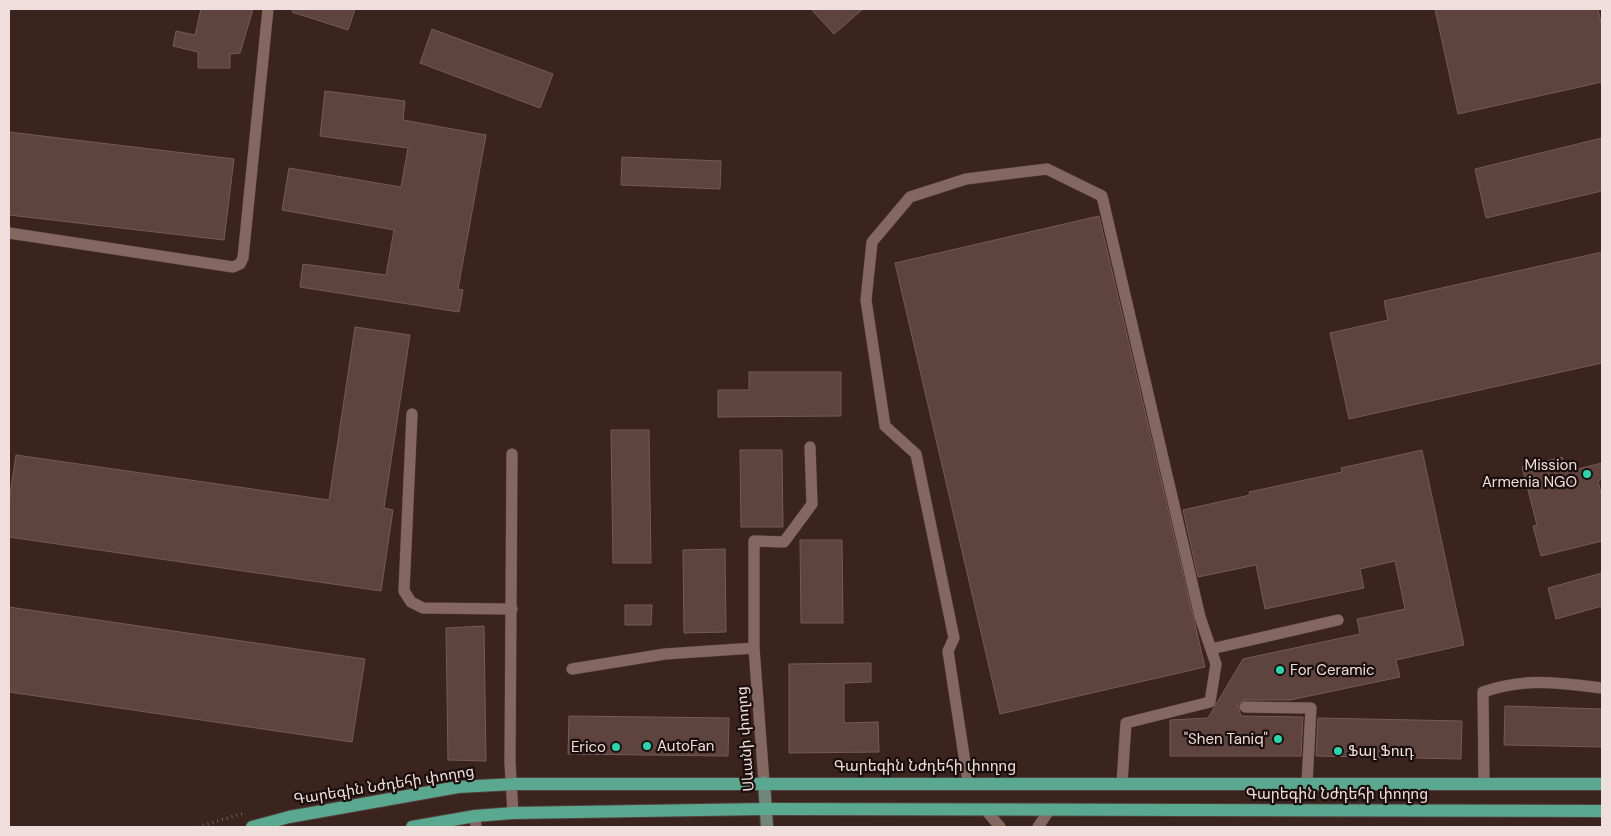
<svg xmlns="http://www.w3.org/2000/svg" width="1611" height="836" font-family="'DM Sans','Noto Sans Armenian',sans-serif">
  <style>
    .building { fill: #5e433e; stroke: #775a55 }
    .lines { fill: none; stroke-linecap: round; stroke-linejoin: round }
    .lane-casing { stroke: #523e3b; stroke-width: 12 }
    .secondary-casing { stroke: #523e3b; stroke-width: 14 }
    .primary-casing { stroke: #523e3b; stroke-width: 14 }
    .path { stroke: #76605c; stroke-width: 3; stroke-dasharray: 1 4; stroke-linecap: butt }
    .lane { stroke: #846761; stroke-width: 11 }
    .secondary { stroke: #6f8778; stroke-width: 12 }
    .primary { stroke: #59a88f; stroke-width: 12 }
    .poi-dot { fill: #29d5ac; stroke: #1a0f0d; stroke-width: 2 }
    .labels { text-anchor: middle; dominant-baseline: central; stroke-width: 4.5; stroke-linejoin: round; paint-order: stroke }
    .poi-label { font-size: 15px; fill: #efdedb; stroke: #1a0f0d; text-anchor: end }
    .street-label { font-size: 15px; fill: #efdedb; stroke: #1a0f0d }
  </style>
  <rect width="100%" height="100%" fill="#3b231e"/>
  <path class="building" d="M 201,9 L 253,9 L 240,53 L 230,54 L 230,68 L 198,68 L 198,52 L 173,46 L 176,31 L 195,35 Z
    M 293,9 L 355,9 L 348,30 L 292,12 Z
    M 811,9 L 863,9 L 834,34 Z
    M 1435,9 L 1598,9 L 1602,27 L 1602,82 L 1458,114 Z
    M 432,29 L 553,74 L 540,108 L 420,63 Z
    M 325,91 L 405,101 L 403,120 L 486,135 L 458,289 L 463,290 L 459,312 L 300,287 L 303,264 L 386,275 L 394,230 L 282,210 L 289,168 L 401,187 L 408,148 L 320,136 Z
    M 9,132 L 234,159 L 224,240 L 9,215 Z
    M 1602,138 L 1602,191 L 1486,218 L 1475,169 Z
    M 622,157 L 721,161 L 720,189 L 621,185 Z
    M 1099,216 L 1205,667 L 1000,714 L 895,263 Z
    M 1602,252 L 1602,363 L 1349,419 L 1330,333 L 1388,320 L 1384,301 Z
    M 355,327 L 410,335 L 384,508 L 393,510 L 381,591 L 9,537 L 9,502 L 16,455 L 329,500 Z
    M 749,372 L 841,372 L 841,416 L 718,417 L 718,390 L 749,390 Z
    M 611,430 L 649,430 L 651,563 L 613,563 Z
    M 740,450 L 782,450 L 783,527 L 741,527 Z
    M 1422,450 L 1464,645 L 1396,660 L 1400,677 L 1290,700 L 1245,700 L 1239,703 L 1238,707 L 1241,716 L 1303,717 L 1301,756 L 1170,756 L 1170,720 L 1208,718 L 1243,659 L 1360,634 L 1357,619 L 1405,609 L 1395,561 L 1360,569 L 1364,588 L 1265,609 L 1256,565 L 1198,577 L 1183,510 L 1250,495 L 1249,492 L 1342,472 L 1341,468 Z
    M 1562,457 L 1566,472 L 1602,463 L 1602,479 L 1598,481 L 1602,497 L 1602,541 L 1541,556 L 1533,526 L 1537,525 L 1522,467 Z
    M 800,540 L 842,540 L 843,623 L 801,623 Z
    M 725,549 L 726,632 L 684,633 L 683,550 Z
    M 1602,573 L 1602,606 L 1556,619 L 1548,588 Z
    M 625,605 L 652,605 L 651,625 L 625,625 Z
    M 9,607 L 365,659 L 352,742 L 9,692 Z
    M 484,626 L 486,761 L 448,760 L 446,628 Z
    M 871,663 L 871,682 L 844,683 L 844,723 L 878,722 L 879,752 L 789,753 L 789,664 Z
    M 1505,706 L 1602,709 L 1602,747 L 1504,745 Z
    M 569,716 L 729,718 L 728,756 L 568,754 Z
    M 1318,718 L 1462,721 L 1461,759 L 1316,756 Z"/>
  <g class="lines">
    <defs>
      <path id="lane" d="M 9,233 L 233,267 L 240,264 L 243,258 L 268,9
        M 412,414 L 404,591 L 411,602 L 423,608 L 512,609
        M 512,454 L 510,763 L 513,813
        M 1211,649 L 1338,620
        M 572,669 L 665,654 L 754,648
        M 1245,707 L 1311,708 L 1307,783
        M 764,782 L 754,648 L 754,541 L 784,542 L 812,504 L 810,447
        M 968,782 L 948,651 L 954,638 L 916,454 L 885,426 L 866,300 L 872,242 L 910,197 L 966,179 L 1047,169 L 1102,196 L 1200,617 L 1216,664 L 1210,702 L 1126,723 L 1122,783
        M 1484,783 L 1483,692 C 1526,677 1558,683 1602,688
        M 985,809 L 1000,827
        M 475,816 L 476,827
        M 1038,827 L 1050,809"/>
      <path id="secondary" d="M 764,782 L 767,827"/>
      <path id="primary" d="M 252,827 L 289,817 L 458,787 L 513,784 L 1602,784
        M 412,827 L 475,816 L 513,813 L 766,809 L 1602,811"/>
    </defs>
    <use href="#lane" class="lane-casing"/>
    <use href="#secondary" class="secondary-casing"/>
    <use href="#primary" class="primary-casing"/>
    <path class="path" d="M 198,827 L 244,813"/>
    <use href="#lane" class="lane"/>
    <use href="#secondary" class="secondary"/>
    <use href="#primary" class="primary"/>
  </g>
  <g class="poi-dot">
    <circle cx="1587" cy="474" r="5"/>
    <circle cx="1280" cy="670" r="5"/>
    <circle cx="1278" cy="739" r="5"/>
    <circle cx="647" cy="746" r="5"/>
    <circle cx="616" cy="747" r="5"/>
    <circle cx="1338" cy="751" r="5"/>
  </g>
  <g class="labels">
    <g class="poi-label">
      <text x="1577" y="465">Mission<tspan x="1577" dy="17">Armenia NGO</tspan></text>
      <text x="1290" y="670" text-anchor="start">For Ceramic</text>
      <text x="1268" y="739">"Shen Taniq"</text>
      <text x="657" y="746" text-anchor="start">AutoFan</text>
      <text x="606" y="747">Erico</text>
      <text x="1348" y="751" text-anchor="start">Ֆալ Ֆուդ</text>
    </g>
    <g class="street-label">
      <text transform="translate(745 739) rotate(-94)">Սևանի փողոց</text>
      <text x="925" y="766">Գարեգին Նժդեհի փողոց</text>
      <text transform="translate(384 785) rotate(-9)">Գարեգին Նժդեհի փողոց</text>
      <text x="1337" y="794">Գարեգին Նժդեհի փողոց</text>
    </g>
  </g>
  <rect width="1611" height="836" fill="none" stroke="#efdedb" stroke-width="20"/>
</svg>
